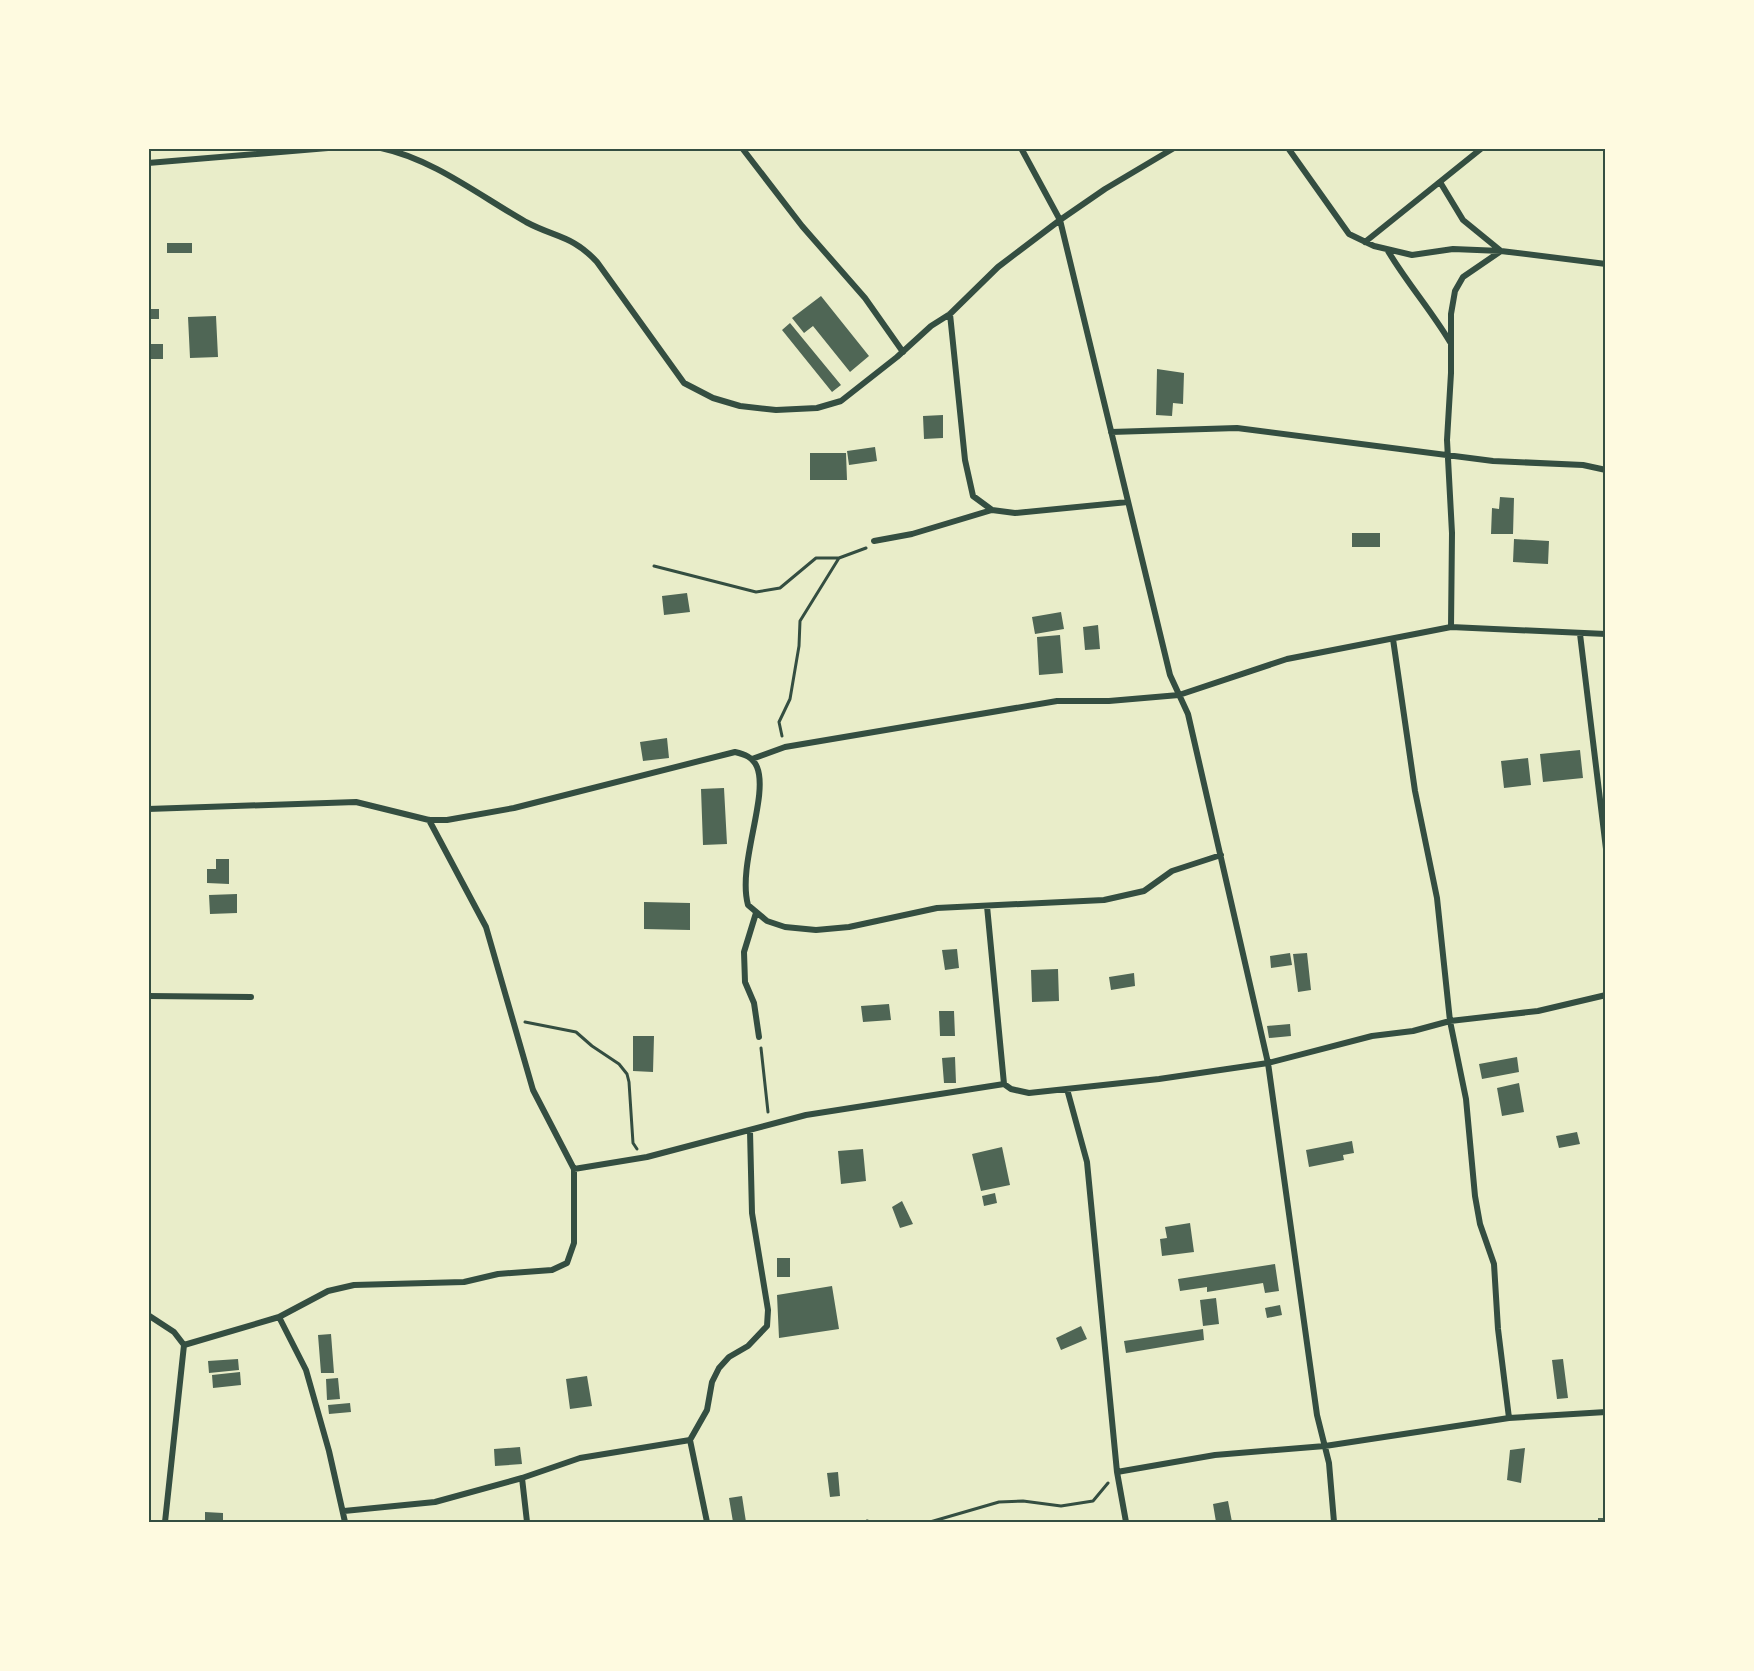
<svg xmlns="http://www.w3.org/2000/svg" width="1754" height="1671" font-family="'Open Sans',sans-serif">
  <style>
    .building { fill: #4f6655 }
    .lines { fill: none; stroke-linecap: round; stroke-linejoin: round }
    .path { stroke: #344e41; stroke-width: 3 }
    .minor { stroke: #344e41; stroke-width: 6 }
    .neatline { fill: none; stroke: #344e41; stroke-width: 2 }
  </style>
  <rect width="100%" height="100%" fill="#e9edc9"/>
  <path class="building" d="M 167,243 L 192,243 L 192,253 L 167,253 Z
    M 821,296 L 869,356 L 850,372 L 813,326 L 804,333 L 792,318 Z
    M 148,309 L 159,309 L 159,319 L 148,319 Z
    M 216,316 L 218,357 L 190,358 L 188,317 Z
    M 790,323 L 841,385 L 832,392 L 782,330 Z
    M 148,344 L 163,344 L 163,359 L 148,359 Z
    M 1157,369 L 1184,373 L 1183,404 L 1173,403 L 1172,416 L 1156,415 Z
    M 943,415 L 943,438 L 924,439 L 923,416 Z
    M 875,447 L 877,461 L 849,465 L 847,451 Z
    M 810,453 L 846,453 L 847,480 L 810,480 Z
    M 1500,497 L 1514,498 L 1513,534 L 1491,534 L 1492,508 L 1499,509 Z
    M 1352,533 L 1380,533 L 1380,547 L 1352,547 Z
    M 1514,539 L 1549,541 L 1548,564 L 1513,562 Z
    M 687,593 L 690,612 L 664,615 L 662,596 Z
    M 1061,612 L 1064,629 L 1035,634 L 1032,617 Z
    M 1098,625 L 1100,649 L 1085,650 L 1083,627 Z
    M 1060,635 L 1063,673 L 1039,675 L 1037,637 Z
    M 667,738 L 669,758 L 643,761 L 640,742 Z
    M 1580,750 L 1583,778 L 1543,782 L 1540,754 Z
    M 1528,758 L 1531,785 L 1504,788 L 1501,761 Z
    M 724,788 L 727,844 L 703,845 L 701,789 Z
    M 216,859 L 229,859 L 229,884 L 207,883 L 207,869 L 216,869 Z
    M 237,894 L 237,913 L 210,914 L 209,895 Z
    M 644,902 L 690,903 L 690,930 L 644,929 Z
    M 957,949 L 959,968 L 945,970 L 942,950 Z
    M 1290,953 L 1292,965 L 1271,968 L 1270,956 Z
    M 1307,953 L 1311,990 L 1298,992 L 1293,954 Z
    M 1058,969 L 1059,1001 L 1032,1002 L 1031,970 Z
    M 1134,973 L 1135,986 L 1111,990 L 1109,977 Z
    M 889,1004 L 891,1020 L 863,1022 L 861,1006 Z
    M 939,1011 L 954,1011 L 955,1036 L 940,1036 Z
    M 1290,1024 L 1291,1036 L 1269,1038 L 1267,1026 Z
    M 633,1036 L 654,1036 L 653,1072 L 633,1071 Z
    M 955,1057 L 956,1083 L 944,1083 L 942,1058 Z
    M 1517,1057 L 1519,1072 L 1482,1079 L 1479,1064 Z
    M 1519,1083 L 1524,1112 L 1502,1116 L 1497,1088 Z
    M 1577,1132 L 1580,1144 L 1559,1148 L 1556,1136 Z
    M 1352,1141 L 1354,1153 L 1343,1155 L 1344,1160 L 1309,1167 L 1306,1150 Z
    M 1002,1147 L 1010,1185 L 981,1191 L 972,1154 Z
    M 863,1149 L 866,1181 L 841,1184 L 838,1151 Z
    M 995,1193 L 997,1203 L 984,1206 L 982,1196 Z
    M 902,1201 L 913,1224 L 900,1228 L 892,1207 Z
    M 1190,1223 L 1194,1252 L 1162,1256 L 1160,1239 L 1167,1238 L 1165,1227 Z
    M 777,1258 L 790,1258 L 790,1277 L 777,1277 Z
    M 1275,1264 L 1279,1291 L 1265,1293 L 1263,1283 L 1207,1292 L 1207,1287 L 1180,1291 L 1178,1279 Z
    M 832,1286 L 839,1329 L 779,1338 L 777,1295 Z
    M 1216,1298 L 1219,1324 L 1203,1326 L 1200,1300 Z
    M 1280,1305 L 1282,1315 L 1267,1318 L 1265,1308 Z
    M 1081,1326 L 1087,1339 L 1061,1350 L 1056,1338 Z
    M 1203,1329 L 1204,1340 L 1126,1353 L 1124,1341 Z
    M 331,1334 L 334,1373 L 321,1373 L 318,1335 Z
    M 238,1359 L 239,1370 L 209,1373 L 208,1361 Z
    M 1563,1359 L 1568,1398 L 1557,1399 L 1552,1360 Z
    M 240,1372 L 241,1385 L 213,1388 L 212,1375 Z
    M 587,1376 L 592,1406 L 570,1409 L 566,1379 Z
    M 338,1378 L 340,1399 L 327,1400 L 326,1379 Z
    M 350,1403 L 351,1412 L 329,1414 L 328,1405 Z
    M 520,1447 L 522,1464 L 495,1466 L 494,1449 Z
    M 1525,1448 L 1521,1483 L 1507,1480 L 1510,1450 Z
    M 838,1472 L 840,1496 L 830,1497 L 827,1473 Z
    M 742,1496 L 746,1522 L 733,1522 L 729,1498 Z
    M 1228,1501 L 1232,1522 L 1216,1522 L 1213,1504 Z
    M 205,1512 L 223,1513 L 223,1522 L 205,1522 Z
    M 1598,1518 L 1606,1518 L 1606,1522 L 1598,1522 Z"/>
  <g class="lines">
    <path class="path" d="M 654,566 L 756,592 L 780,588 L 816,558 L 839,558
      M 782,736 L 779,722 L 790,699 L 799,646 L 800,621 L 839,558 L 866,548
      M 525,1022 L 576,1032 L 592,1046 L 619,1064 L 627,1074 L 629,1082 L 633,1143 L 637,1149
      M 761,1048 L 768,1112
      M 867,1521 L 870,1522
      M 930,1522 L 999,1502 L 1023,1501 L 1061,1506 L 1093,1501 L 1108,1483"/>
    <path class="minor" d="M 381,148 C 433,159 480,196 526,222 C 556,238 572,235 597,262 L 684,383 L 713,398 L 740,406 L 776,410 L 817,408 L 841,401 L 897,357 L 931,326 L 950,314 L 998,267 L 1060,220 L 1105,189 L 1174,148
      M 742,148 L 802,226 L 865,298 L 903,352
      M 1021,148 L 1060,220 L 1170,675 L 1188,714 L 1268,1063 L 1317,1415 L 1329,1463 L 1334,1522
      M 1288,148 L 1349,234 L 1374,246 L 1412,255 L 1453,249 L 1501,251 L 1606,264
      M 148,163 L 328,148
      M 1440,182 L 1463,220 L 1501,251 L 1463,277 L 1455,291 L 1451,314 L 1451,373 L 1447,440 L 1452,533 L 1451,627
      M 1365,242 L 1482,148
      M 1388,251 C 1407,283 1431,310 1450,342
      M 950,314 L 965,460 L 973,496 L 992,510 L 1015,513 L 1128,502
      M 1111,432 L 1237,428 L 1493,461 L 1583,465 L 1606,470
      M 874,541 L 912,534 L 992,510
      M 1580,634 L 1606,849
      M 1393,639 L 1415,791 L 1437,898 L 1450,1021 L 1466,1099 L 1475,1196 L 1480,1224 L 1494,1264 L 1498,1329 L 1509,1418
      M 752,759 L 785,747 L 1057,701 L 1109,701 L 1179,695 L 1287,659 L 1451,627 L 1606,634
      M 148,809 L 356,802 L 429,820 L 447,820 L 514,808 L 735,752 C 744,754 753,757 757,767 C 769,796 737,865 748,905 L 767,921 L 785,927 L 816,930 L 849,927 L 937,908 L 1104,900 L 1144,891 L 1172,871 L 1221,855
      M 987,906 L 1004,1084
      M 756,913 L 744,952 L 745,982 L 754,1003 L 759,1037
      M 148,996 L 251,997
      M 1067,1089 L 1087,1162 L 1117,1472 L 1126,1522
      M 574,1169 L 647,1157 L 806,1115 L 1004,1084 L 1011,1089 L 1029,1093 L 1159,1079 L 1268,1063 L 1372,1036 L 1413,1031 L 1450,1021 L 1538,1011 L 1606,995
      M 148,1315 L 174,1332 L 184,1345 L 165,1522
      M 279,1317 L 306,1370 L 329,1451 L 345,1522
      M 184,1345 L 279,1317 L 328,1291 L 354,1285 L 464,1282 L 498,1274 L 552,1270 L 567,1263 L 574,1243 L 574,1169 L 533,1090 L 486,927 L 429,820
      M 690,1440 L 707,1410 L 712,1382 L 719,1368 L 729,1357 L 748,1346 L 767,1326 L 768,1310 L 752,1213 L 750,1131
      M 1117,1472 L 1215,1455 L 1325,1446 L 1509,1418 L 1606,1412
      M 522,1478 L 580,1458 L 690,1440 L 707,1522
      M 344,1511 L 435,1502 L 522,1478 L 527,1522"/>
  </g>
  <rect width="1754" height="1671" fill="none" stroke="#fefae0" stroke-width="300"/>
  <rect x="150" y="150" width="1454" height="1371" class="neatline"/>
</svg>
